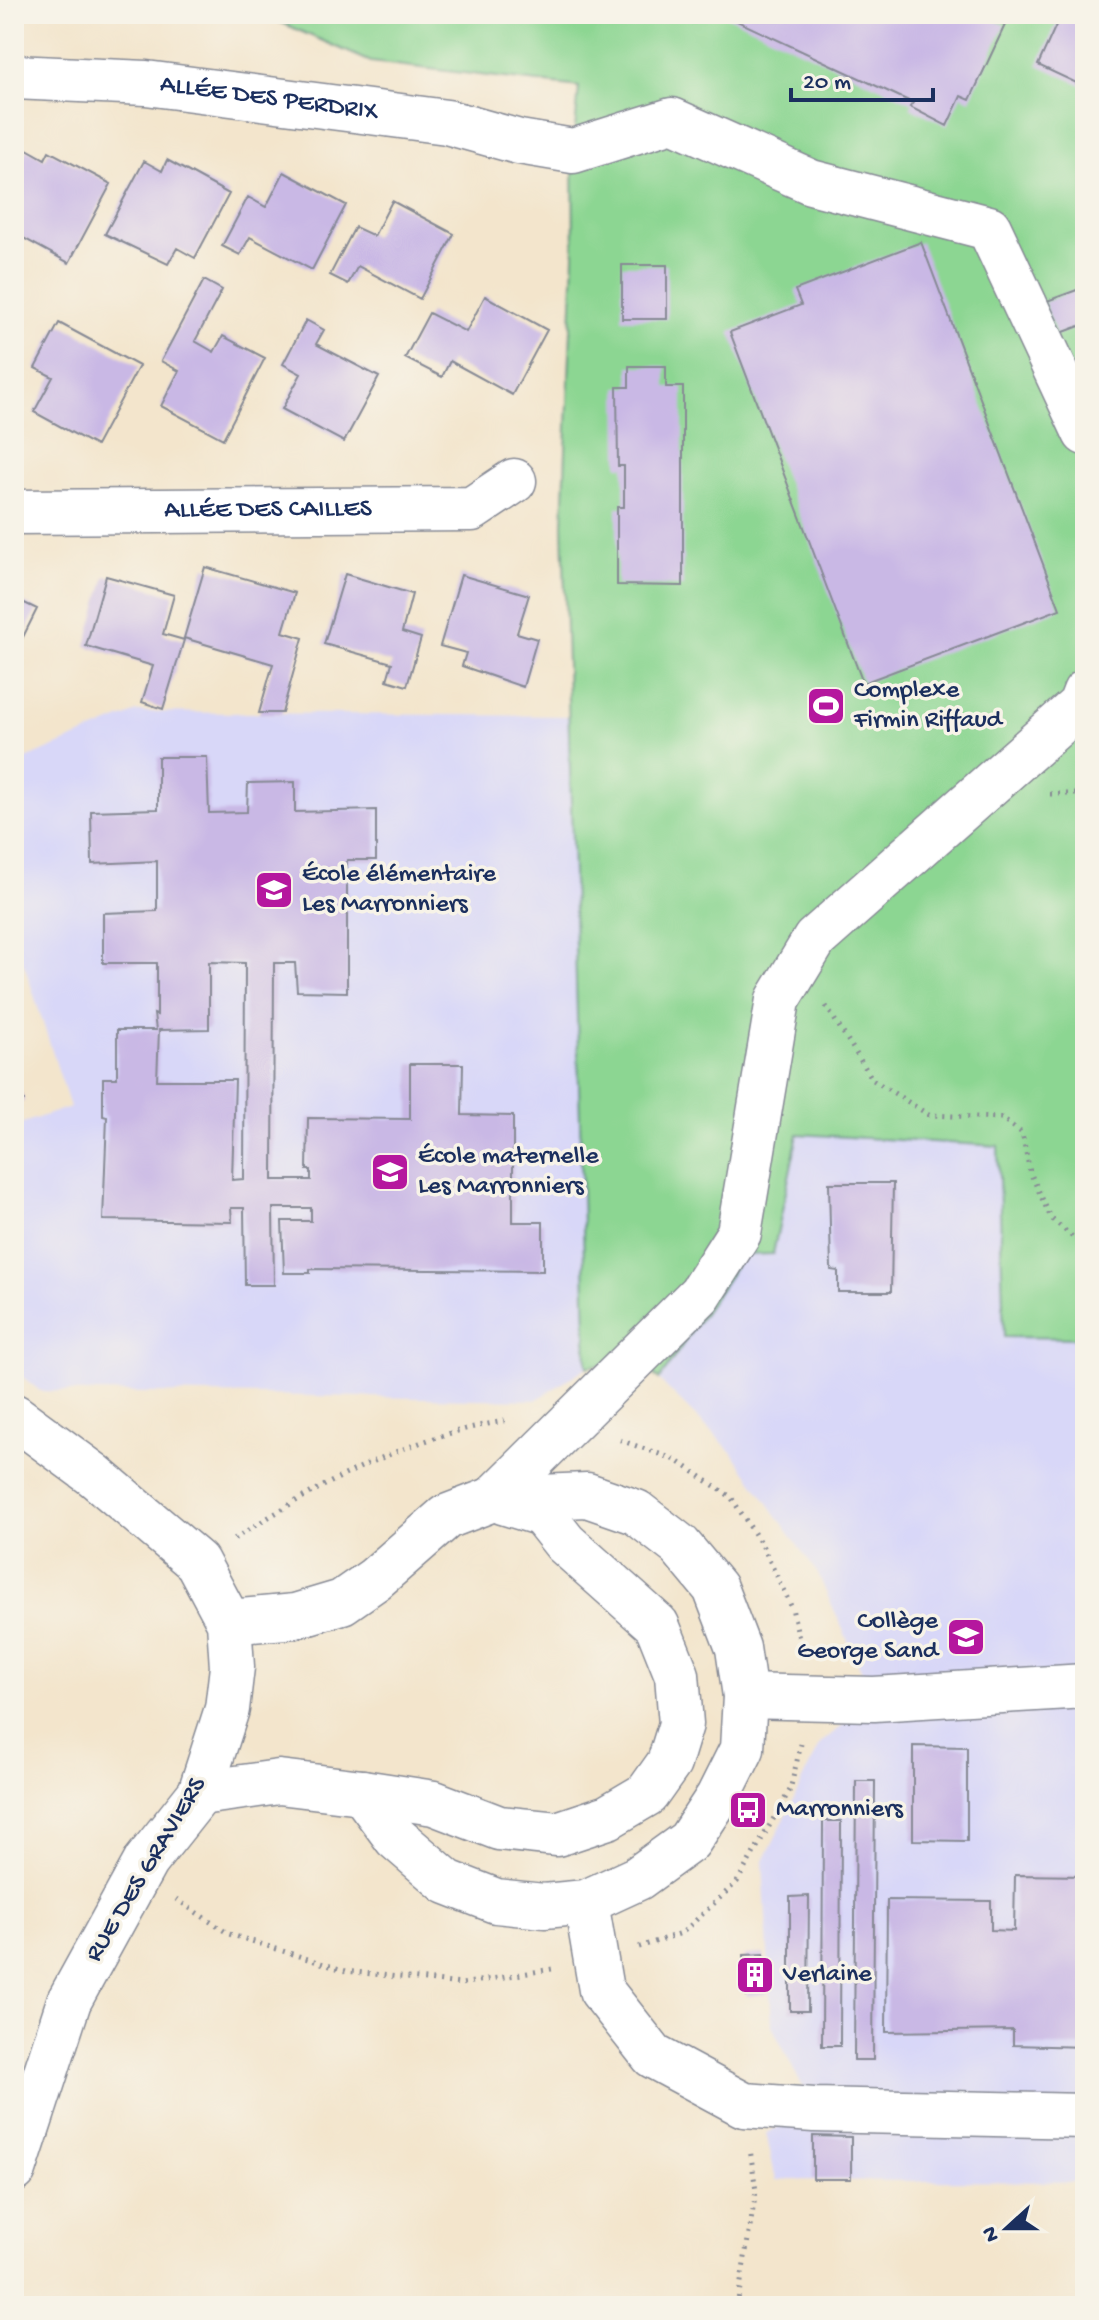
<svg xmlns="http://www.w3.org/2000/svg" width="1099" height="2320" font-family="'Gochi Hand',sans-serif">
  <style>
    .built { fill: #d8d7f8 }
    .garden { fill: #8cd692; stroke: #548278; stroke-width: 2 }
    .building { fill: #c9b8e5; fill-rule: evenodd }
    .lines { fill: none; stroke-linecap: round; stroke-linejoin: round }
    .minor-casing { stroke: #878a95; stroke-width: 47 }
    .path { stroke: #878a95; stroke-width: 5; stroke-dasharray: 2 6; stroke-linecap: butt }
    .minor { stroke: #fff; stroke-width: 44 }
    .labels { text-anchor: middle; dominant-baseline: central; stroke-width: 7; stroke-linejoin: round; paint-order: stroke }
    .street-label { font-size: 26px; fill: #1b2f5e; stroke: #f7f3e8 }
    .poi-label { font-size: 26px; fill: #1b2f5e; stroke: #f7f3e8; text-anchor: start }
  </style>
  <rect width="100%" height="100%" fill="#f7f3e8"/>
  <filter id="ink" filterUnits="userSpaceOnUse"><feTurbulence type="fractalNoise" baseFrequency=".0125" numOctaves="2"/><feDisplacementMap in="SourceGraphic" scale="16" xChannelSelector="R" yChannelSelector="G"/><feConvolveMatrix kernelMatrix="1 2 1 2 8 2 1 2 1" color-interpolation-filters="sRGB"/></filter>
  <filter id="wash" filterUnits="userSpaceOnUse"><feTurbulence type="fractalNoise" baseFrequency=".006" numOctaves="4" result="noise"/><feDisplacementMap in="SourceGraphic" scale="32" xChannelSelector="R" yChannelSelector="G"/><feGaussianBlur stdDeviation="1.8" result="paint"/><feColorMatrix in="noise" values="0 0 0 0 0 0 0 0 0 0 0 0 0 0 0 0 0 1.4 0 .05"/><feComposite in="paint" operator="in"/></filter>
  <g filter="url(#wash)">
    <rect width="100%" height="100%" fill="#f3e5cc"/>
    <path class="built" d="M 137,712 L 568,716 L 587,1367 L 536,1400 L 40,1391 L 14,1370 L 14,1126 L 70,1107 L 25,967 L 14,943 L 14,764 Z
      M 797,1134 L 998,1146 L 1004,1337 L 1085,1338 L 1085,2182 L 776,2180 L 766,2133 L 814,2110 L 772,2026 L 763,1863 L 821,1743 L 874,1699 L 818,1574 L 732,1452 L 659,1380 L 743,1255 L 773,1254 Z"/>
    <path class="garden" d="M 261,14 L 1085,14 L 1085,1338 L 1004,1337 L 998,1146 L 798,1134 L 773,1254 L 743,1255 L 659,1380 L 637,1358 L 587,1367 L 563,524 L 574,256 L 573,151 L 579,87 L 371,62 Z"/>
    <g id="blocks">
      <path class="building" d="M 722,14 L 982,14 L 1005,25 L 970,100 L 961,96 L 947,126 L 910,107 L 913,103 Z
        M 1061,14 L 1085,14 L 1085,87 L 1038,65 Z
        M 27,149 L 45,159 L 49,151 L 111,184 L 69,263 L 14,233 L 14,174 Z
        M 167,160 L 229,194 L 195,258 L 177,248 L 168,264 L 105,234 L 144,161 L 162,171 Z
        M 284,172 L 346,205 L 312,270 L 250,237 L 240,255 L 222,246 L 248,197 L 266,207 Z
        M 392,201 L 454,234 L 420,299 L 358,266 L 348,284 L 330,275 L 355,227 L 374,236 Z
        M 921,242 L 1060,609 L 863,683 L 730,332 L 801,305 L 795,290 Z
        M 622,265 L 667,265 L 667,319 L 622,319 Z
        M 204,280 L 222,290 L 195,341 L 214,352 L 223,336 L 265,358 L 223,439 L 161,406 L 179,371 L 161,361 Z
        M 1085,287 L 1085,324 L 1056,335 L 1044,302 Z
        M 485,296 L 547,330 L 512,395 L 450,361 L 442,377 L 405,358 L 429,313 L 466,332 Z
        M 306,320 L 324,330 L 316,344 L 379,377 L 344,442 L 282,409 L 301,374 L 283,364 Z
        M 59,323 L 139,366 L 96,446 L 34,412 L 53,377 L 35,368 Z
        M 629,366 L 666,366 L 666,387 L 683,387 L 683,586 L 617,585 L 617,507 L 624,507 L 624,466 L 618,466 L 617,387 L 629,387 Z
        M 205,567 L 295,593 L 283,632 L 303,638 L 282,713 L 259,713 L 273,664 L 184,638 Z
        M 345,574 L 412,594 L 402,632 L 421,638 L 407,686 L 387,680 L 392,663 L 324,644 Z
        M 461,575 L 529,595 L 517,633 L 537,639 L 523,687 L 462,666 L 466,653 L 440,646 Z
        M 106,576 L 174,595 L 163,634 L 184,640 L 163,709 L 142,702 L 153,666 L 86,646 Z
        M 14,598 L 37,609 L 14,655 Z
        M 158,757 L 207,757 L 209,813 L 247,812 L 248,783 L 295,782 L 295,812 L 376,810 L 376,860 L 347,860 L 347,992 L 297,991 L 295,963 L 274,963 L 273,1180 L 311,1180 L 311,1170 L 307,1170 L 308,1118 L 410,1119 L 410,1064 L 463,1064 L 462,1115 L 513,1116 L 513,1222 L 543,1222 L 543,1271 L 310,1269 L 310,1273 L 284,1273 L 282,1221 L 311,1221 L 311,1208 L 273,1208 L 274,1285 L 245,1285 L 244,1208 L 231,1208 L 232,1222 L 103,1220 L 107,1117 L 103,1116 L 103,1078 L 117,1078 L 117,1030 L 156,1030 L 154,1014 L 157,1015 L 157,963 L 103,963 L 103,913 L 157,911 L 157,861 L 92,864 L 91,811 L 158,809 ZM 209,962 L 245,963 L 244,1179 L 232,1180 L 235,1080 L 157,1080 L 159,1030 L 209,1029 Z
        M 14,1070 L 24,1101 L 14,1105 Z
        M 829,1183 L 893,1183 L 891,1292 L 838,1292 L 838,1271 L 831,1270 Z
        M 913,1746 L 967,1747 L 967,1841 L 913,1840 Z
        M 856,1781 L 875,1781 L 873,2060 L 854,2060 Z
        M 823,1821 L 841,1821 L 840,2046 L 822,2046 Z
        M 1015,1875 L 1085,1876 L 1085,2047 L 1013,2045 L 1013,2030 L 886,2032 L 887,1900 L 991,1901 L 991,1930 L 1014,1931 Z
        M 809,1896 L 808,2011 L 790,2011 L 790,1897 Z
        M 764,1954 L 767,1994 L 747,1996 L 744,1955 Z
        M 813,2136 L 851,2137 L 851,2179 L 813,2179 Z"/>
    </g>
  </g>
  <g filter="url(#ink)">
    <use href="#blocks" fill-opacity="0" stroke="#878a95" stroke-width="2"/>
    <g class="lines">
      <defs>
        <g id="minor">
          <path id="s1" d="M 14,77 L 146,83 L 447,122 L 519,142 L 573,151 L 672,120 L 811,182 L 989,228 L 1085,433"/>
          <path id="s2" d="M 14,512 L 472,509 L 514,481"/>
          <path d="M 14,1416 L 94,1475 L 197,1562 L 229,1622 L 232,1667 L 227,1709 L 200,1793 L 146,1861 L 69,2001 L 14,2170"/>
          <path d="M 493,1499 L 700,1294 L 739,1233 L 778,1000 L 815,939 L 1080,705 L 1085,692"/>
          <path d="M 229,1622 L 295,1616 L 342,1602 L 375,1579 L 446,1517 L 493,1499 L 587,1495 L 636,1512 L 680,1546 L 715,1588 L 738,1648 L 745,1696 L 742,1749 L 718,1797 L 689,1841 L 638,1878 L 586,1902 L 544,1906 L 496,1901 L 447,1882 L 396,1838 L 362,1792"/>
          <path d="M 745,1696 L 874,1699 L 1085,1686"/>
          <path d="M 200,1793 L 279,1782 L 362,1792 L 434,1803 L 499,1828 L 557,1834 L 608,1817 L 647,1794 L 669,1763 L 681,1724 L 677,1675 L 657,1625 L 565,1543 L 542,1514 L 503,1502"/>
          <path d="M 586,1902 L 601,1990 L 653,2056 L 744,2105 L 814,2110 L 1085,2116"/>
        </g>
      </defs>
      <use href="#minor" class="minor-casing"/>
      <path class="path" d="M 1050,794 L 1085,794
        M 826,1006 L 873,1080 L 929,1115 L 1001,1118 L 1022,1133 L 1030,1172 L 1051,1218 L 1085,1248
        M 620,1440 L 676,1460 L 731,1497 L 763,1547 L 792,1608 L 802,1652
        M 234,1539 C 316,1486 408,1436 505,1421
        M 176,1899 L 229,1934 L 346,1971 L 461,1984 L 552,1969
        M 639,1947 L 682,1933 L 737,1882 L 790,1790 L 801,1744
        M 737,2306 L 756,2191 L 750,2149"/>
      <use href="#minor" class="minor"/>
    </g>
  </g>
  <defs>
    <symbol id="stadium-square" viewBox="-11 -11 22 22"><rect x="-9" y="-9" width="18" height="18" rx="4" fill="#b5179e" stroke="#f7f3e8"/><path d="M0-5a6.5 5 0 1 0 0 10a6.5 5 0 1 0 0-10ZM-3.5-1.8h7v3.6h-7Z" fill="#fff"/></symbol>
    <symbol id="school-square" viewBox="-11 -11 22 22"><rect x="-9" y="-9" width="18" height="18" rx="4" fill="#b5179e" stroke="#f7f3e8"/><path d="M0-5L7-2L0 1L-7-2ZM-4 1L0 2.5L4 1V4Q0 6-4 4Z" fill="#fff"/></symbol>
    <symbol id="bus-square" viewBox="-11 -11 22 22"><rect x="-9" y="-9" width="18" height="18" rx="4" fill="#b5179e" stroke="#f7f3e8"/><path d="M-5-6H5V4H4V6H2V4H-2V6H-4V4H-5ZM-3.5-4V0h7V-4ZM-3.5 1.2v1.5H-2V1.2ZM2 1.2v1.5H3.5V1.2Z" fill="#fff"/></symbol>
    <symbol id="building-square" viewBox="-11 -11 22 22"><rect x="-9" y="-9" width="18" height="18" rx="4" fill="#b5179e" stroke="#f7f3e8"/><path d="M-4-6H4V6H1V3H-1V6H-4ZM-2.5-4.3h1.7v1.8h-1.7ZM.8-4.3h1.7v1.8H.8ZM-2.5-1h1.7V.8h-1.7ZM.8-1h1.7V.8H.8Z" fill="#fff"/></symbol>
  </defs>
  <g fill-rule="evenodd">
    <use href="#stadium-square" x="804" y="684" width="44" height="44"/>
    <use href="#school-square" x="252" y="868" width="44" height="44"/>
    <use href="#school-square" x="368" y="1150" width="44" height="44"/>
    <use href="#school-square" x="944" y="1615" width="44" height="44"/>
    <use href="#bus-square" x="726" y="1788" width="44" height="44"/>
    <use href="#building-square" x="733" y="1953" width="44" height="44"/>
  </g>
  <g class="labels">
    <g class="street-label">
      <text stroke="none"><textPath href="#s1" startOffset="256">ALLÉE DES PERDRIX</textPath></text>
      <text stroke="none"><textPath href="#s2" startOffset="254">ALLÉE DES CAILLES</textPath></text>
      <text transform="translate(147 1870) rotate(-59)">RUE DES GRAVIERS</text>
    </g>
    <g class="poi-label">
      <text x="854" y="691">Complexe<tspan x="854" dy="30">Firmin Riffaud</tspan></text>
      <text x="302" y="875">École élémentaire<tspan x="302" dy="30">Les Marronniers</tspan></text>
      <text x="418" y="1157">École maternelle<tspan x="418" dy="30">Les Marronniers</tspan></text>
      <text x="938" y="1622" text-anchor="end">Collège<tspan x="938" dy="30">George Sand</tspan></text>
      <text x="776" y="1810">Marronniers</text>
      <text x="783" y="1975">Verlaine</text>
    </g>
  </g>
  <rect width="1099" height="2320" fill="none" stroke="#f7f3e8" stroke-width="48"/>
  <g transform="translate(1007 2228) rotate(249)" stroke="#f7f3e8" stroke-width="6" paint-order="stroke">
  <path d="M0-6L14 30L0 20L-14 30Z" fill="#1b2f5e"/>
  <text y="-12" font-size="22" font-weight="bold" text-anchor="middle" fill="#1b2f5e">N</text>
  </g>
  <path d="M791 88v12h142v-12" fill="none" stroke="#1b2f5e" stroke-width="4"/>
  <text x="803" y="88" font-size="24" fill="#1b2f5e" stroke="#f7f3e8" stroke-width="6" paint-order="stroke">20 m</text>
</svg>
